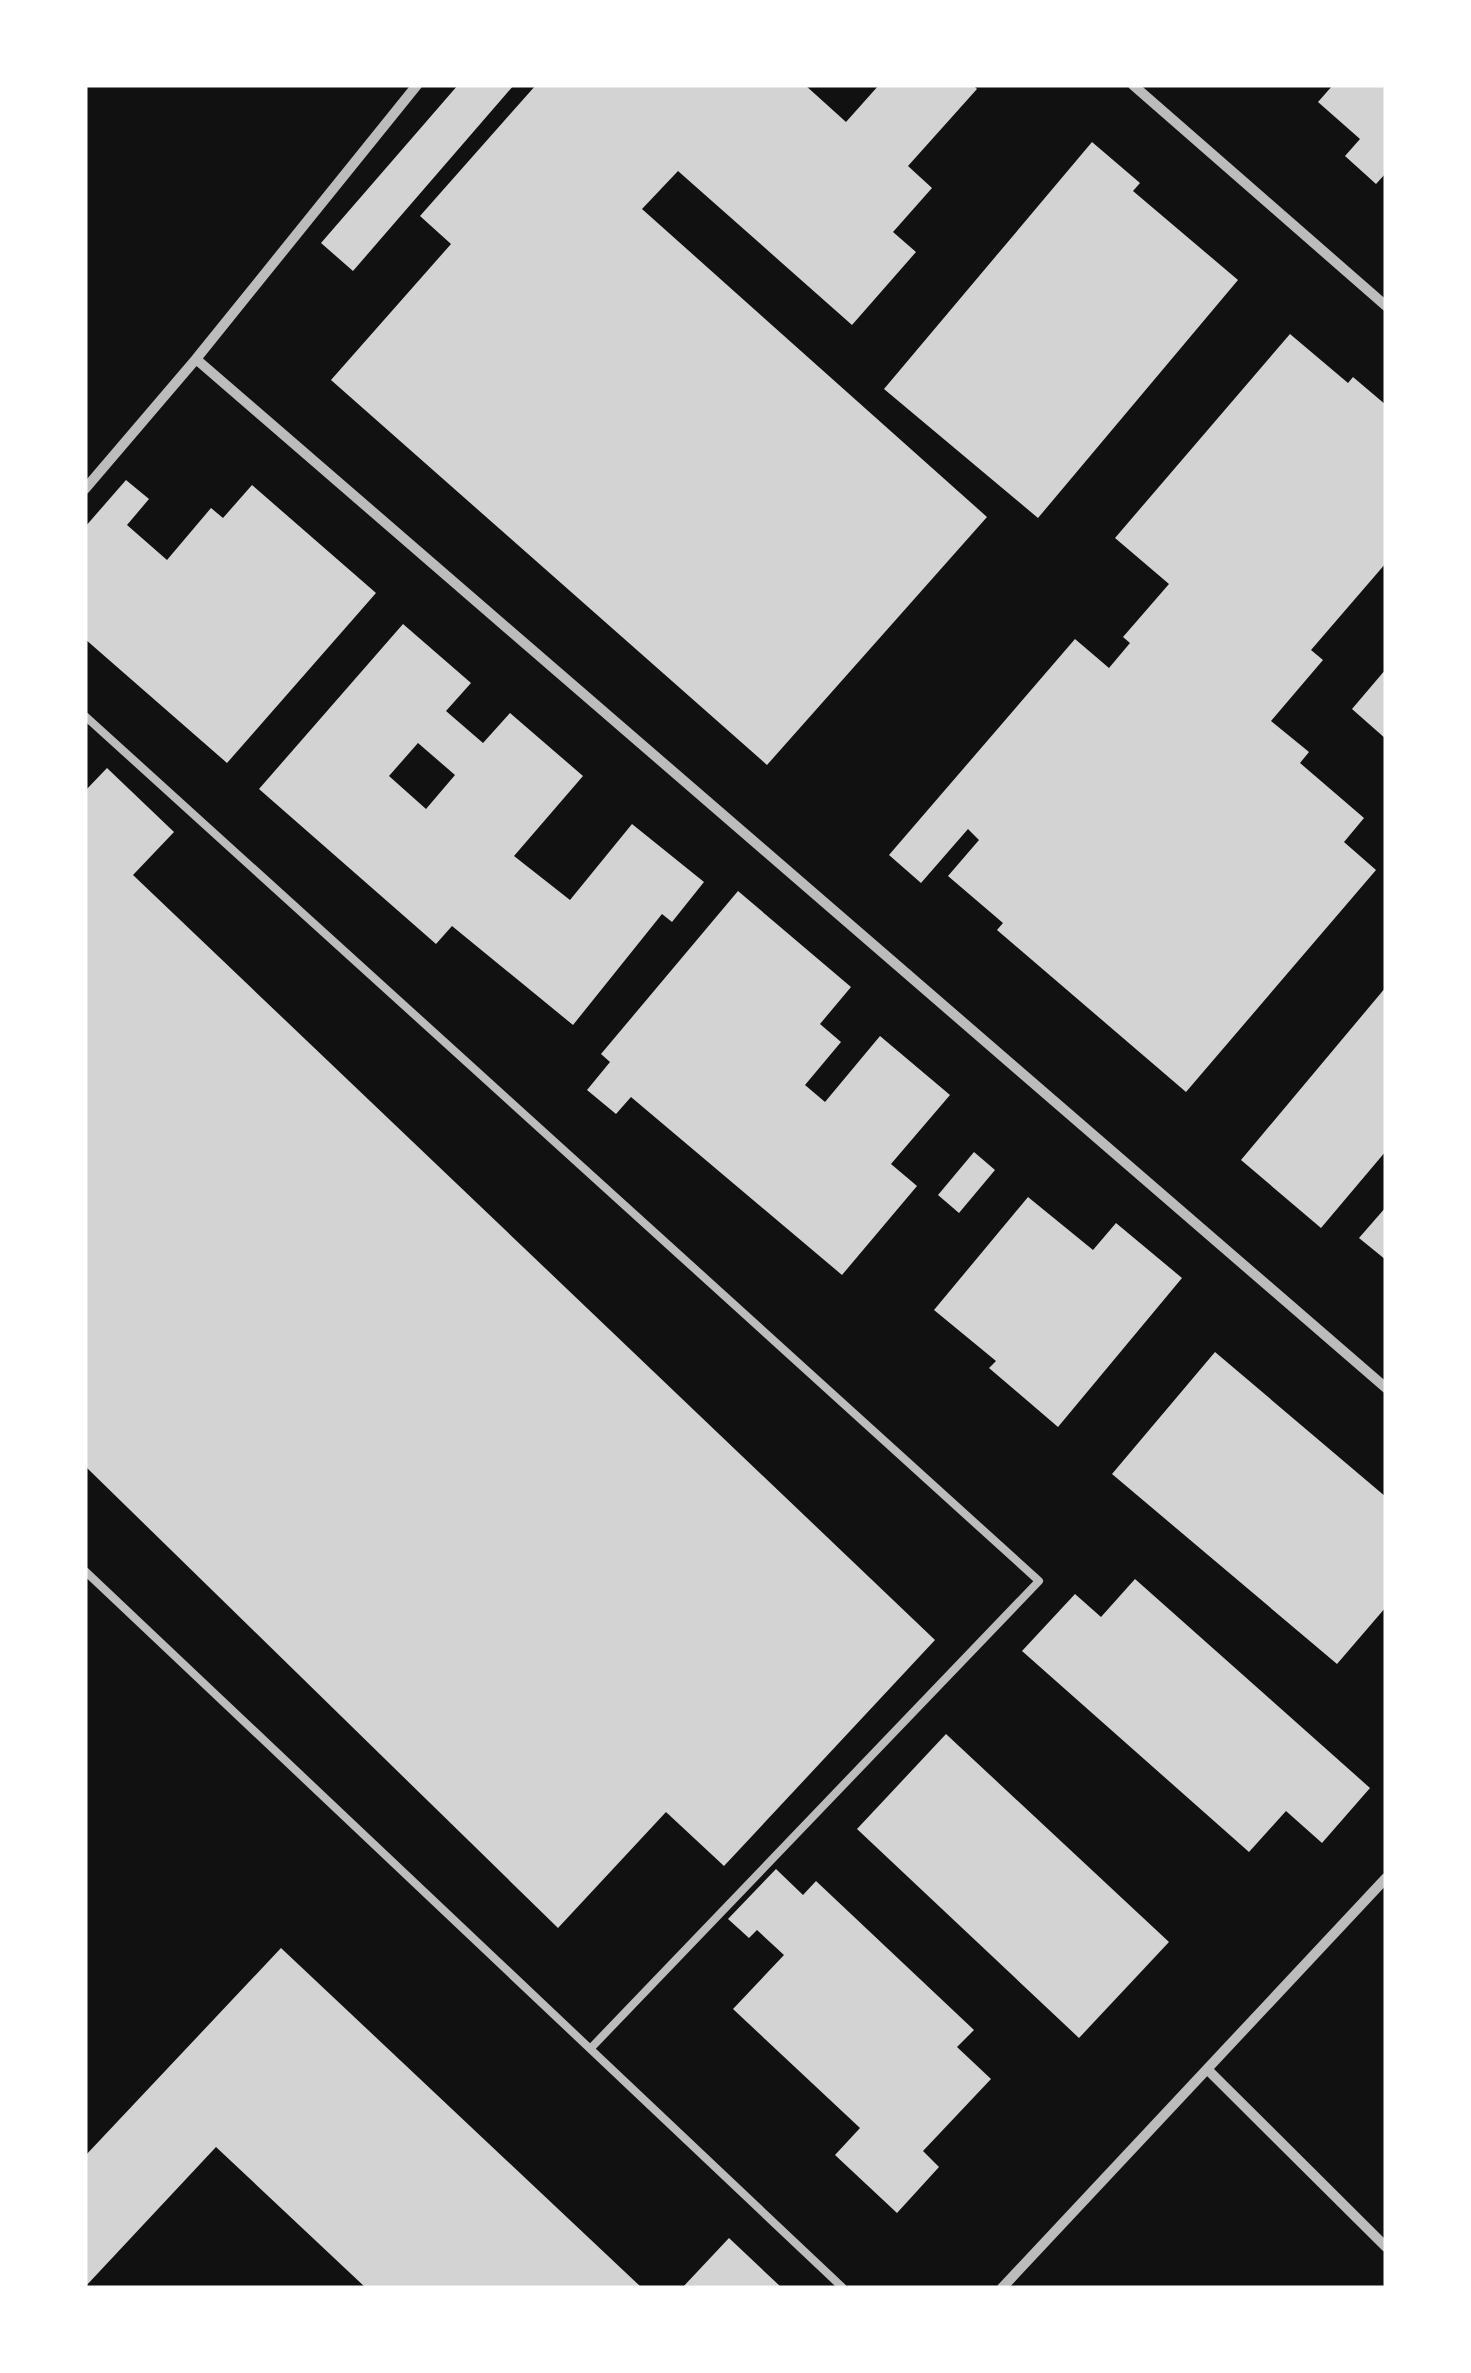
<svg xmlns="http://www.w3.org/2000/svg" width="1471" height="2373" font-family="'Open Sans',sans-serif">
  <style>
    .building { fill: #d3d3d3; fill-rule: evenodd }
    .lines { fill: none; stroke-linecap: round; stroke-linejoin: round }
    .service { stroke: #bcbcbc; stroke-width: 8 }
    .minor { stroke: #bcbcbc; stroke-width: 10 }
  </style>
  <rect width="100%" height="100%" fill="#111"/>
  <path class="building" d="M 458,85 L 514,85 L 353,271 L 321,243 Z
    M 536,85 L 805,85 L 846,122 L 879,85 L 973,85 L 977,89 L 908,166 L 932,188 L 893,232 L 916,252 L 852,325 L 678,171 L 642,209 L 987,517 L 767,765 L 331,380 L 451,244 L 420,216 Z
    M 1333,85 L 1386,85 L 1386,173 L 1376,184 L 1345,156 L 1360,139 L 1318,102 Z
    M 1092,142 L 1140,183 L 1133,191 L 1238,280 L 1038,518 L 884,389 Z
    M 1290,334 L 1348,383 L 1353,377 L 1386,405 L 1386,563 L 1311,650 L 1323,660 L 1271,721 L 1309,752 L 1300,763 L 1364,818 L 1344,842 L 1376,870 L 1186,1092 L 997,930 L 1003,923 L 948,876 L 979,840 L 968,829 L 921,883 L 889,855 L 1075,639 L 1109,668 L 1130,643 L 1123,637 L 1169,584 L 1115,538 Z
    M 126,480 L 149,499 L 127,525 L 167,560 L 211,508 L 223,518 L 252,485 L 376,593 L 227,763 L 85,639 L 85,527 Z
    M 403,624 L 471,683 L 446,711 L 483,743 L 510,713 L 583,776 L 514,856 L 570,900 L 632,824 L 704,882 L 672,922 L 662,914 L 573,1025 L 452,926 L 436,944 L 259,789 ZM 418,743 L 455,775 L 426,809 L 389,776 Z
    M 1386,669 L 1386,739 L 1352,709 Z
    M 107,768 L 174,832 L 133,875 L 935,1640 L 724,1866 L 666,1812 L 558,1928 L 85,1466 L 85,791 Z
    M 738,891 L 851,987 L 820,1024 L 841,1042 L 805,1085 L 825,1102 L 880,1036 L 950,1095 L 891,1164 L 917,1186 L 842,1275 L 631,1097 L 616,1114 L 587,1090 L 610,1062 L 601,1054 Z
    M 1386,987 L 1386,1151 L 1321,1228 L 1241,1160 Z
    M 974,1152 L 995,1170 L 959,1213 L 938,1195 Z
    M 1028,1197 L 1093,1250 L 1116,1223 L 1182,1278 L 1058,1427 L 989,1368 L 996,1361 L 934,1310 Z
    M 1386,1207 L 1386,1260 L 1359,1238 Z
    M 1215,1352 L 1386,1497 L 1386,1607 L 1337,1664 L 1112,1474 Z
    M 1135,1579 L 1370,1788 L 1322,1843 L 1286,1811 L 1249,1852 L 1022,1651 L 1075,1594 L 1101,1617 Z
    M 946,1734 L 1169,1942 L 1079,2038 L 857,1829 Z
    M 776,1869 L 803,1895 L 816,1881 L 974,2030 L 957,2047 L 991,2079 L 923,2151 L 939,2167 L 897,2213 L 835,2155 L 860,2128 L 733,2009 L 784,1955 L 757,1930 L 749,1938 L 728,1919 Z
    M 281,1948 L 642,2288 L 366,2288 L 216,2147 L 85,2287 L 85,2156 Z
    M 729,2238 L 782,2288 L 682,2288 Z"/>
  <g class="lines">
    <path class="service" d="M 85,716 L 1039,1581 L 591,2048
      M 85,1571 L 843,2288"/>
    <path class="minor" d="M 1133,85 L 1386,306
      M 196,359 L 1386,1388
      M 85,489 L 196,359 L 417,85
      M 1208,2070 L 1386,2247
      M 1002,2288 L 1386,1878"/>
  </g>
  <rect width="1471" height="2373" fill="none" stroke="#ffffff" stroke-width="175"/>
</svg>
